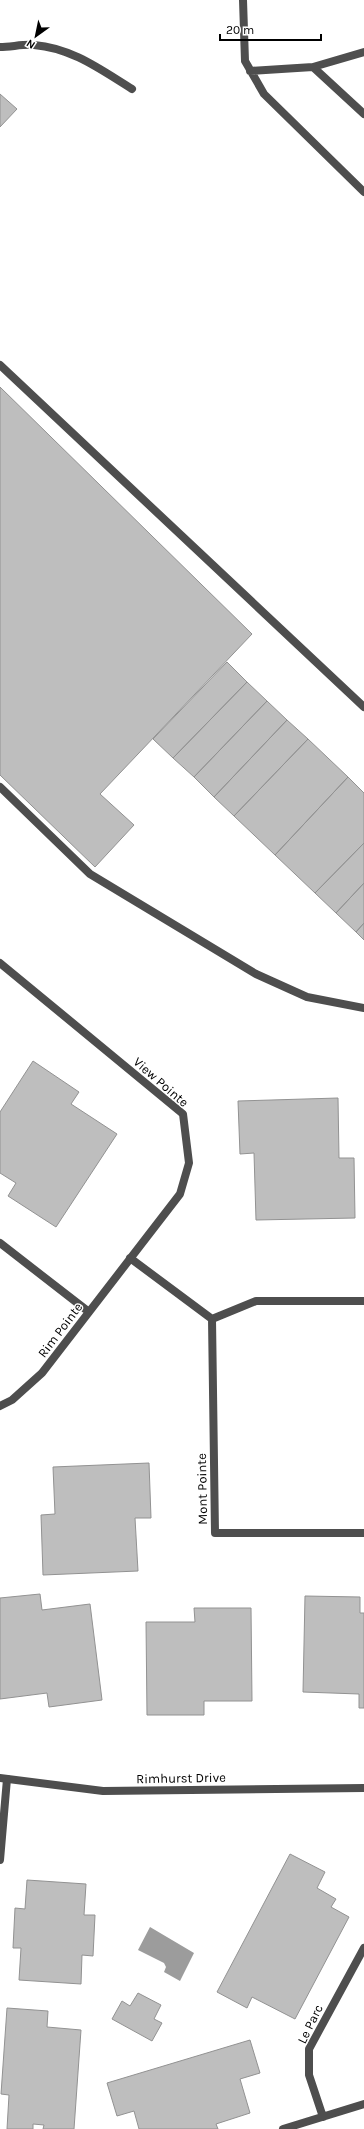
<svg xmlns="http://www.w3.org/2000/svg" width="364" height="2129" font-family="Karla,sans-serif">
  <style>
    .water { fill: #9c9c9c }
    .building { fill: #bebebe; stroke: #929292 }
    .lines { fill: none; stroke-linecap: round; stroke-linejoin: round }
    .service { stroke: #4e4e4e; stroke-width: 8 }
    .minor { stroke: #4e4e4e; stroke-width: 8 }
    .tertiary { stroke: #4e4e4e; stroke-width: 8 }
    .labels { text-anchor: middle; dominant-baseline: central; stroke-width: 3; stroke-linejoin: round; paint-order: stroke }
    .street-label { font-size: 13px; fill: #000; stroke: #fff }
  </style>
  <rect width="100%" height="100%" fill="#fff"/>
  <path class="water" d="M 150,1927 L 194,1953 L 180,1981 L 164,1972 L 166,1967 L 164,1963 L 138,1950 Z"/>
  <path class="building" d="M 0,94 L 17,109 L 0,127 Z
    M 0,387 L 252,634 L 100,794 L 134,825 L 95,867 L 0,775 Z
    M 227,662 L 247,682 L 173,758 L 153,739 Z
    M 247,682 L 267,701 L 194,777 L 173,758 Z
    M 267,701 L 287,720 L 214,797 L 194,777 Z
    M 287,720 L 308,739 L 234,816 L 214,797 Z
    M 308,739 L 348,777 L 275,855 L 234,816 Z
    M 348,777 L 364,793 L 364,843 L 315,893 L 275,855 Z
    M 364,843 L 364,883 L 336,913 L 315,893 Z
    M 364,883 L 364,923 L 356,932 L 336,913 Z
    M 364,923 L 364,940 L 356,932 Z
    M 33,1061 L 79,1092 L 71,1104 L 117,1134 L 56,1227 L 8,1196 L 16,1183 L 0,1173 L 0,1112 Z
    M 338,1098 L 339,1158 L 354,1158 L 355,1218 L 256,1220 L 254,1153 L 240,1154 L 238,1101 Z
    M 149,1463 L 151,1518 L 135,1518 L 138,1571 L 43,1575 L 41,1515 L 55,1514 L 53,1467 Z
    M 40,1594 L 42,1610 L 90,1604 L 102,1700 L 49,1707 L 47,1693 L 0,1699 L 0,1598 Z
    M 305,1596 L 360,1597 L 360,1613 L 364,1613 L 364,1708 L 359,1708 L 359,1694 L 303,1692 Z
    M 194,1608 L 251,1608 L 252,1701 L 204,1701 L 204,1715 L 147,1715 L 146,1622 L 195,1622 Z
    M 290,1854 L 325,1872 L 317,1888 L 336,1899 L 331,1907 L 349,1917 L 295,2019 L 252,1997 L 247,2008 L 217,1992 Z
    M 27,1880 L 86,1884 L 84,1915 L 95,1915 L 93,1956 L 82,1955 L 81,1984 L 19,1980 L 21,1948 L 13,1948 L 15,1908 L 25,1909 Z
    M 138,1993 L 161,2005 L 154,2019 L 162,2023 L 152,2041 L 112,2019 L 122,2001 L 130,2006 Z
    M 7,2008 L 48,2011 L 47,2027 L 81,2030 L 74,2129 L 43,2129 L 44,2125 L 33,2124 L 33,2129 L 7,2129 L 9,2095 L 1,2094 Z
    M 250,2040 L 260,2073 L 240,2079 L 250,2113 L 216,2124 L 218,2129 L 139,2129 L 134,2111 L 117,2116 L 107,2083 Z"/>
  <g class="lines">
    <path class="service" d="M 243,0 L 245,61 L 264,94 L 364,192
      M 0,47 C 11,47 23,44 34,45 C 72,48 101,70 132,89
      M 313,67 L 364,52
      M 250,71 L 313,67 L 364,114
      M 0,365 L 364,707
      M 0,787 L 90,874 L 256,974 L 307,997 L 364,1008
      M 0,1860 L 7,1779
      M 323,2117 L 309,2075 L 309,2049 L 364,1948
      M 283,2129 L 364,2104"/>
    <path class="minor" d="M 0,963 L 183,1114 L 189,1163 L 180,1194 L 42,1373 L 12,1400 L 0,1406
      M 0,1243 L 89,1312
      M 130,1258 L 212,1319 L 215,1533 L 364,1533
      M 212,1319 L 256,1301 L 364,1301"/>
    <path class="tertiary" d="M 0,1778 L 103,1791 L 364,1788"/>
  </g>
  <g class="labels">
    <g class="street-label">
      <text transform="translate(161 1082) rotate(41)">View Pointe</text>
      <text transform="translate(60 1330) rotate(-53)">Rim Pointe</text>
      <text transform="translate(202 1489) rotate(-91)">Mont Pointe</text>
      <text transform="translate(181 1778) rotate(-1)">Rimhurst Drive</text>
      <text transform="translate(310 2024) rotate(-64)">Le Parc</text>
    </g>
  </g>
  <g transform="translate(36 36) rotate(213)" stroke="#ffffff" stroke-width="3" paint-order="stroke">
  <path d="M0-3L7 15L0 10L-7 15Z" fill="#000000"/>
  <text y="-6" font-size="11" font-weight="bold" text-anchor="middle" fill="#000000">N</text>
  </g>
  <path d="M220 34v6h101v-6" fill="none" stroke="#000000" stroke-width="2"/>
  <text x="226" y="34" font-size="12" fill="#000000" stroke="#ffffff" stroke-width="3" paint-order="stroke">20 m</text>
</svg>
